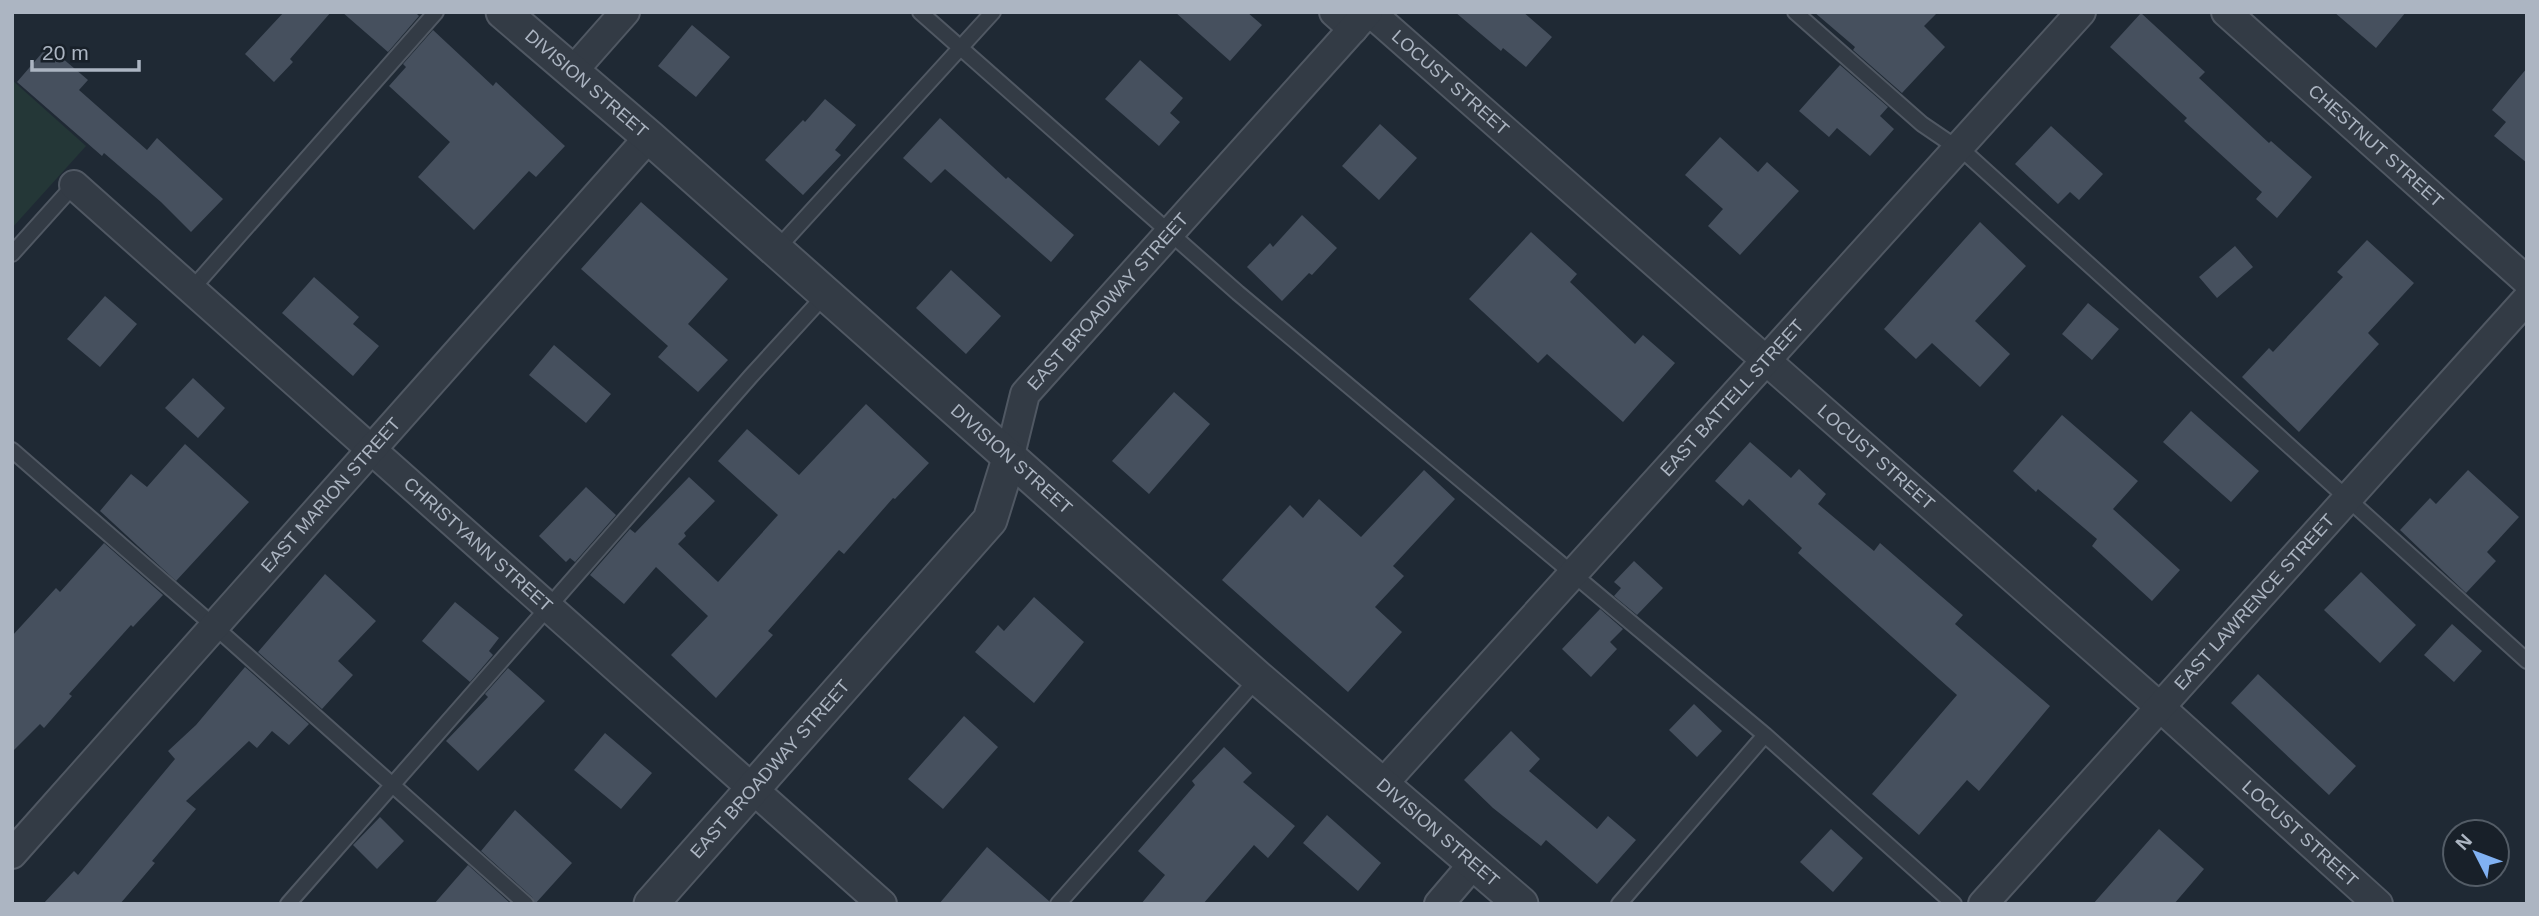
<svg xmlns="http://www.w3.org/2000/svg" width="2539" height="916" font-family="Helvetica,sans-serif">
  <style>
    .green { fill: #243737 }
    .building { fill: #46505e }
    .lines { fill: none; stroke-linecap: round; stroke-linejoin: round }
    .service-casing { stroke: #505863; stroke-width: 18 }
    .minor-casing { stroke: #505863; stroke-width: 32 }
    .tertiary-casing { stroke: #505863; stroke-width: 37 }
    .service { stroke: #333b45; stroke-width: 14 }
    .minor { stroke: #333b45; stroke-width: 28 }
    .tertiary { stroke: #333b45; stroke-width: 33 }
    .labels { text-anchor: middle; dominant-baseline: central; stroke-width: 6; stroke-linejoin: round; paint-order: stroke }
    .street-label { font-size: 18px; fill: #acb5c2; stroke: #182029 }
  </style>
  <rect width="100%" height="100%" fill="#1f2934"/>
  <path class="green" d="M 12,80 L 86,146 L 12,228 Z"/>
  <path class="building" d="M 284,12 L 331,12 L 290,59 L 293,62 L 274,82 L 245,54 Z
    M 342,12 L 415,12 L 419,16 L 388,52 Z
    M 1175,12 L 1247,12 L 1262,25 L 1230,61 Z
    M 1455,12 L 1523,12 L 1552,37 L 1526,67 L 1503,48 L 1501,51 Z
    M 1814,12 L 1938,12 L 1924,26 L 1945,47 L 1902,93 L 1853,50 L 1855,47 Z
    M 2334,12 L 2406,12 L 2376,48 Z
    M 2141,13 L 2205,72 L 2199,78 L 2269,143 L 2271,141 L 2312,177 L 2277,218 L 2256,199 L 2262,192 L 2184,121 L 2187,118 L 2110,47 Z
    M 692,25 L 730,57 L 696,97 L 658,66 Z
    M 433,30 L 493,86 L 496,82 L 565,146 L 536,177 L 529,171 L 474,230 L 418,177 L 450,142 L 389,86 L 406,67 L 403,64 Z
    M 48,46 L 88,80 L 79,90 L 147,150 L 157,138 L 223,199 L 191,232 L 161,202 L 104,153 L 102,156 L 17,82 Z
    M 1140,60 L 1183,98 L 1170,113 L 1180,122 L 1159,146 L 1105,99 Z
    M 1840,65 L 1888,107 L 1880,116 L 1894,129 L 1870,156 L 1837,128 L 1829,137 L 1799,111 Z
    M 2527,68 L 2527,163 L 2494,136 L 2506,122 L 2492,110 Z
    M 825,99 L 856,125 L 835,150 L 841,155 L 803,195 L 765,160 L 803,120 L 805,122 Z
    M 940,118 L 1006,179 L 1008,177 L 1074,235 L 1051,262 L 945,169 L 931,183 L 903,158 Z
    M 1380,124 L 1417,158 L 1379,200 L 1342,166 Z
    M 2051,126 L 2103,174 L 2079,200 L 2070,192 L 2058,204 L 2015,164 Z
    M 1720,137 L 1758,172 L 1767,162 L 1799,191 L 1740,255 L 1708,226 L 1723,209 L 1685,175 Z
    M 641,202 L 728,279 L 688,324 L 728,360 L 698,392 L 658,357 L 668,346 L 581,269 Z
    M 1302,215 L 1337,248 L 1312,275 L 1309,273 L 1282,301 L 1247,267 L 1270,243 L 1273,247 Z
    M 1980,222 L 2026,266 L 1975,321 L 2010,354 L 1980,387 L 1932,343 L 1916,359 L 1884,329 Z
    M 1531,232 L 1577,274 L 1570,282 L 1635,344 L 1643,335 L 1675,363 L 1623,422 L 1547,354 L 1538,363 L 1469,299 Z
    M 2367,240 L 2414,283 L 2368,333 L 2379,344 L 2299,432 L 2242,377 L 2269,348 L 2273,352 L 2343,277 L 2337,272 Z
    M 2235,246 L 2253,267 L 2217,298 L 2199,277 Z
    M 951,270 L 1001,316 L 966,354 L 916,308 Z
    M 314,277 L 359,317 L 353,324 L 379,346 L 353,376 L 282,313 Z
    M 105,296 L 137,324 L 100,367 L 67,339 Z
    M 2088,303 L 2119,329 L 2092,360 L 2062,334 Z
    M 554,345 L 611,394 L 586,423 L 529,375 Z
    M 193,378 L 225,408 L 198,438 L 165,408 Z
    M 1174,392 L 1210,424 L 1149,494 L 1112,461 Z
    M 866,404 L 929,463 L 895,499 L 893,498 L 844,554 L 839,550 L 768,631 L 773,635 L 716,698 L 671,655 L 708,616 L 656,567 L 624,604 L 590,575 L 630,529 L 635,533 L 689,477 L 715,501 L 684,533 L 686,536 L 678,544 L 718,582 L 778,515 L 718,461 L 747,429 L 799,475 Z
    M 2191,411 L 2259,471 L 2231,502 L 2163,442 Z
    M 2062,415 L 2138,481 L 2113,509 L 2180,570 L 2152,601 L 2092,546 L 2097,539 L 2038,489 L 2036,492 L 2013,471 Z
    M 1750,442 L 1791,478 L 1799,469 L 1826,494 L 1818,504 L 1874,551 L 1880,543 L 1919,577 L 1963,615 L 1955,624 L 2050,706 L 1979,791 L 1967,780 L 1919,835 L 1872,794 L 1957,695 L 1798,553 L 1802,548 L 1749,499 L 1743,506 L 1715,481 Z
    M 185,444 L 249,502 L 176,581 L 100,511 L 131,474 L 147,487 Z
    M 1424,470 L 1455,499 L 1393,566 L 1404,576 L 1375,607 L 1402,632 L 1348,692 L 1222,580 L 1290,505 L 1303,518 L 1319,499 L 1361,537 Z
    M 2468,470 L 2519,517 L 2487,552 L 2496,561 L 2466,593 L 2400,530 L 2430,498 L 2436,504 Z
    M 586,487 L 616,515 L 575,562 L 570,558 L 566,562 L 539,536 Z
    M 104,543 L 163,595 L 133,627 L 131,625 L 69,694 L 72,696 L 44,728 L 40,724 L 12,752 L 12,636 L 56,588 L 60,592 Z
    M 1634,561 L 1663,588 L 1637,615 L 1614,596 L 1621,588 L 1614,582 Z
    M 2361,572 L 2416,625 L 2380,663 L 2324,610 Z
    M 325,574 L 376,621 L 338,661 L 353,675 L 322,709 L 258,652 Z
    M 1034,597 L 1084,642 L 1034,703 L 975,652 L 998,625 L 1004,631 Z
    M 455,602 L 499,638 L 489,651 L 493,655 L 470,682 L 422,641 Z
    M 1600,609 L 1623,629 L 1610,642 L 1617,649 L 1591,677 L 1562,649 Z
    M 2452,624 L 2482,651 L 2454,682 L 2424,655 Z
    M 245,667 L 309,724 L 289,745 L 272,731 L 257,748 L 249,741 L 186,801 L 196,809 L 152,861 L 155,863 L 120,904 L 43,904 L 74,871 L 78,875 L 175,759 L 168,751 L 196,725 Z
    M 508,668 L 545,701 L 478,771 L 446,741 L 488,697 L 485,694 Z
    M 2258,674 L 2356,766 L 2329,795 L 2231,703 Z
    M 1694,704 L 1722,731 L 1697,757 L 1669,730 Z
    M 964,716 L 998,747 L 943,809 L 908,779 Z
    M 1511,731 L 1540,759 L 1529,771 L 1597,829 L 1608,816 L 1636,840 L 1597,884 L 1546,840 L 1541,846 L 1493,808 L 1464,780 Z
    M 605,733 L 652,773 L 621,809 L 574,770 Z
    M 1224,747 L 1252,773 L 1243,782 L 1295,826 L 1268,858 L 1254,845 L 1203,904 L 1141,904 L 1165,875 L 1138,851 L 1195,785 L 1192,781 Z
    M 515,810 L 572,863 L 535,904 L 532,897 L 481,851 Z
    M 1327,815 L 1381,863 L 1358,891 L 1303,843 Z
    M 380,817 L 404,841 L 377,869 L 353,845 Z
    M 1831,829 L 1863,858 L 1833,892 L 1800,862 Z
    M 2159,829 L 2204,869 L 2174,904 L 2093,904 Z
    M 987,847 L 1049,901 L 1049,904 L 939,904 Z
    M 468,865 L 511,904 L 434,904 Z"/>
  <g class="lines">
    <defs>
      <path id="service" d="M 920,12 L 1238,293 L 1765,735 L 1954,904
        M 1795,12 L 1922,124 L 1969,156 L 2527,661
        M 776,250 L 993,12
        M 12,254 L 74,185
        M 191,290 L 436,12
        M 12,450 L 214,626 L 526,904
        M 288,904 L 751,376 L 825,295
        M 1058,904 L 1258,678
        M 1619,904 L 1765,735"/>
      <g id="minor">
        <path d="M 1334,12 L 1353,29"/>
        <path id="s1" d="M 1370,12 L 2161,708 L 2378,904"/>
        <path id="s2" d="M 2226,12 L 2527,281"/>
        <path d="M 572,72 L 625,12"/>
        <path id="s3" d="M 74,185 L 882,904"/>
        <path id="s4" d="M 1009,459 L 1025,394 L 1368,12"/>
        <path id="s5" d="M 1382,785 L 2081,12"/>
        <path id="s6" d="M 12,854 L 649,137"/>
        <path d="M 1439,904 L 1474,863"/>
        <path id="s7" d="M 1983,904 L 2527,299"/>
      </g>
      <g id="tertiary">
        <path id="s8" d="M 503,12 L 649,137 L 1258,678 L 1521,904"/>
        <path id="s9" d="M 651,904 L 990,520 L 1009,459"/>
      </g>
    </defs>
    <use href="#service" class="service-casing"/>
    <use href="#minor" class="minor-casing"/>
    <use href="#tertiary" class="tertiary-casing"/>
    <use href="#service" class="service"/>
    <use href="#minor" class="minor"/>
    <use href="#tertiary" class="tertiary"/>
  </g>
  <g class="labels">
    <g class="street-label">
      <text stroke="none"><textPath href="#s1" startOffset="107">LOCUST STREET</textPath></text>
      <text stroke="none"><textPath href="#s8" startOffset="110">DIVISION STREET</textPath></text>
      <text stroke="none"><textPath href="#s2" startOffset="201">CHESTNUT STREET</textPath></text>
      <text stroke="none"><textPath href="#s4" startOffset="191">EAST BROADWAY STREET</textPath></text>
      <text stroke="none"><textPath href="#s5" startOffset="522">EAST BATTELL STREET</textPath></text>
      <text stroke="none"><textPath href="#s1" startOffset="674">LOCUST STREET</textPath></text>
      <text stroke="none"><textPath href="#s8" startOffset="677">DIVISION STREET</textPath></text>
      <text stroke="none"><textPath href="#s6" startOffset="480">EAST MARION STREET</textPath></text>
      <text stroke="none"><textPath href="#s3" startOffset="541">CHRISTYANN STREET</textPath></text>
      <text stroke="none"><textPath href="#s7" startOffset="406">EAST LAWRENCE STREET</textPath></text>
      <text stroke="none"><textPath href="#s9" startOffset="180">EAST BROADWAY STREET</textPath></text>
      <text stroke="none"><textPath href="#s8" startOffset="1244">DIVISION STREET</textPath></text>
      <text stroke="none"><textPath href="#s1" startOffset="1241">LOCUST STREET</textPath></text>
    </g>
  </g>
  <rect width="2539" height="916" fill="none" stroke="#acb5c2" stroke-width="28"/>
  <g transform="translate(2476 853) rotate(312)"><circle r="33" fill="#182029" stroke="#535c66" stroke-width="2"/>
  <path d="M0-5L12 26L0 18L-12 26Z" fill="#81b1f2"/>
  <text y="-10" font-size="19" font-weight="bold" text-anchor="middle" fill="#acb5c2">N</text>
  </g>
  <path d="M32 60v10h107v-10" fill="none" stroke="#acb5c2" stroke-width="3.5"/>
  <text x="42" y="60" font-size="21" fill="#acb5c2" stroke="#182029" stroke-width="5" paint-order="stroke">20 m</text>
</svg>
